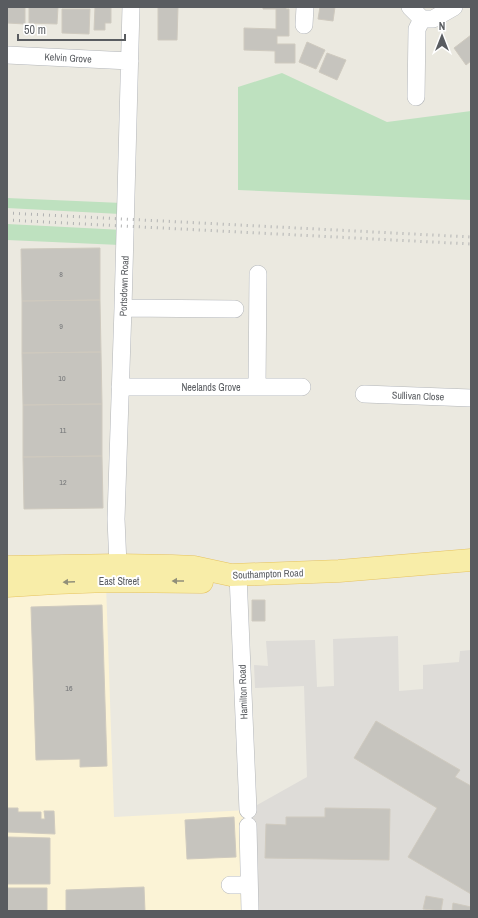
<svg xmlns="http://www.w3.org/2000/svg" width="478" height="918" font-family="'Archivo Narrow',sans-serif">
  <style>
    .commercial { fill: #fbf3d6 }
    .industrial { fill: #dedcd8 }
    .green { fill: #bee1bf }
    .building { fill: #c6c4be; stroke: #cfcabf }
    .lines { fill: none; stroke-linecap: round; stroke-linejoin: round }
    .minor-casing { stroke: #b3b6ba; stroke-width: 18 }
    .primary-casing { stroke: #e6c35f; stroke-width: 23 }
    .minor { stroke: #fff; stroke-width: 17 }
    .primary { stroke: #f8eda8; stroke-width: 22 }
    .rail { stroke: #b1b2b2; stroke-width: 3; stroke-dasharray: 1 5; stroke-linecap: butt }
    .oneway { fill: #918f79 }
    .labels { text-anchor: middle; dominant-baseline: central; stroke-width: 4; stroke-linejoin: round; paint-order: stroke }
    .number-label { font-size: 8px; fill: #747678 }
    .street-label { font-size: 10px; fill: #595c60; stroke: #fff }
  </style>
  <rect width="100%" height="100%" fill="#ebe9e0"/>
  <path class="commercial" d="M 106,584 L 114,817 L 248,810 L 250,911 L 7,911 L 7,592 Z"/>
  <path class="industrial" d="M 398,636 L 399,691 L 423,689 L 423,665 L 459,662 L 460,651 L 471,650 L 471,911 L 250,911 L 248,810 L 307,777 L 304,686 L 255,688 L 254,665 L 268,666 L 266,641 L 315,640 L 317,687 L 334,686 L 333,639 Z"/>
  <path class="green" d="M 282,73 L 387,122 L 471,111 L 471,200 L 238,190 L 238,87 Z
    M 7,198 L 122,203 L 120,214 L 7,208 Z
    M 7,224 L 123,230 L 120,245 L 7,240 Z"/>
  <path class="building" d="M 7,7 L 25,7 L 25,24 L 7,23 Z
    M 29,7 L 58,7 L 57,24 L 29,23 Z
    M 95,7 L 111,7 L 111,23 L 105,23 L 105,30 L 94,30 Z
    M 158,7 L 178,7 L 177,40 L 158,40 Z
    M 263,7 L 286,7 L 286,9 L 289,9 L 289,36 L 277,36 L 277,44 L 295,44 L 295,63 L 275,63 L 275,51 L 244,50 L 244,28 L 276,29 L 276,9 L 263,9 Z
    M 320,7 L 335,7 L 333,21 L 318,19 Z
    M 62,9 L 90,9 L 89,34 L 62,33 Z
    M 471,35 L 471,61 L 466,65 L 454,48 Z
    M 307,42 L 325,50 L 316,69 L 299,62 Z
    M 327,53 L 346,60 L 337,80 L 319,72 Z
    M 100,248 L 100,300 L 22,301 L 21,249 Z
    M 100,300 L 101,352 L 22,353 L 22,301 Z
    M 101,352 L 102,404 L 23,405 L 22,353 Z
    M 102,404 L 102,456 L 23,457 L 23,405 Z
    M 102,456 L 103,508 L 24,509 L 23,457 Z
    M 252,600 L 265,600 L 265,621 L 252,621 Z
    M 102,605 L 107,766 L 80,767 L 80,759 L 36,760 L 31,607 Z
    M 376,721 L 460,770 L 455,777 L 471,786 L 471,894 L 408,857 L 437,808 L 354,758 Z
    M 7,808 L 18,808 L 18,812 L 41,812 L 41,819 L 45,819 L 44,811 L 54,811 L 55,834 L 7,832 Z
    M 325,808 L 390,809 L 389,860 L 265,858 L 266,824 L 286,825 L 286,817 L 325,817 Z
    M 234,817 L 236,857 L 187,859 L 185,820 Z
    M 7,837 L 50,838 L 50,884 L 7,884 Z
    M 144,887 L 145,911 L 66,911 L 66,890 Z
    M 7,888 L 47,888 L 47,911 L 7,911 Z
    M 426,896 L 443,899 L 441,911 L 423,909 Z
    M 453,903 L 471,907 L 471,911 L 452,911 Z"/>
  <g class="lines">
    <defs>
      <path id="minor" d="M 410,7 L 422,19 L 433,19 L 454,7
        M 304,25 L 305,7
        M 7,55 L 130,61
        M 416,97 L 417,29 L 422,19
        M 123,308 L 235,309
        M 120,387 L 302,387
        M 257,387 L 258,274
        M 364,394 L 471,398
        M 118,565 L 116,519 L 123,308 L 131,7
        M 238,575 L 248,810
        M 248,826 L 250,911
        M 230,885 L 249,885"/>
      <path id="primary" d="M 7,567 L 118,565 L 172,566 L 194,567 L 231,575 L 339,571 L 471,560
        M 7,586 L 55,583 L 108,581 L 202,582"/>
    </defs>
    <use href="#minor" class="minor-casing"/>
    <use href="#primary" class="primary-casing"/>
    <use href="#minor" class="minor"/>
    <use href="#primary" class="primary"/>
    <path class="rail" d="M 7,213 L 471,237
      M 7,220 L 471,244"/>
  </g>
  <defs><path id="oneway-solid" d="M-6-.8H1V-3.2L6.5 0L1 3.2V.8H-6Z"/></defs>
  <g class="oneway">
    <use href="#oneway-solid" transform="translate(178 581) rotate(-180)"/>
    <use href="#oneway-solid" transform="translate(69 582) rotate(178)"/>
  </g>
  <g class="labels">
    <g class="number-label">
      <text x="61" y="274">8</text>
      <text x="61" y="326">9</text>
      <text x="62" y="378">10</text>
      <text x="63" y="430">11</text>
      <text x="63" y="482">12</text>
      <text x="69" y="688">16</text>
    </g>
    <g class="street-label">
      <text transform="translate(68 58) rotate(3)">Kelvin Grove</text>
      <text transform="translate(124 286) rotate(-88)">Portsdown Road</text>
      <text x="211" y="387">Neelands Grove</text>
      <text transform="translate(418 396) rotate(2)">Sullivan Close</text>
      <text transform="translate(268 574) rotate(-2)">Southampton Road</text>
      <text x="119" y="581">East Street</text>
      <text transform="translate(243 692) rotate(-92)">Hamilton Road</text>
    </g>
  </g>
  <rect width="478" height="918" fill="none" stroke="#595c60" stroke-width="16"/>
  <g transform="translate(442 36)" stroke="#ffffff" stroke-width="3" paint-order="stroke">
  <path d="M0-3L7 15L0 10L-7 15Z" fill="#595c60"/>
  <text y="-6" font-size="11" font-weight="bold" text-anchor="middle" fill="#595c60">N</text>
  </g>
  <path d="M18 34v6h107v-6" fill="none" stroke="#595c60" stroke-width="2"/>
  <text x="24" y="34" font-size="12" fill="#595c60" stroke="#ffffff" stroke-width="3" paint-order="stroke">50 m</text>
</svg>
